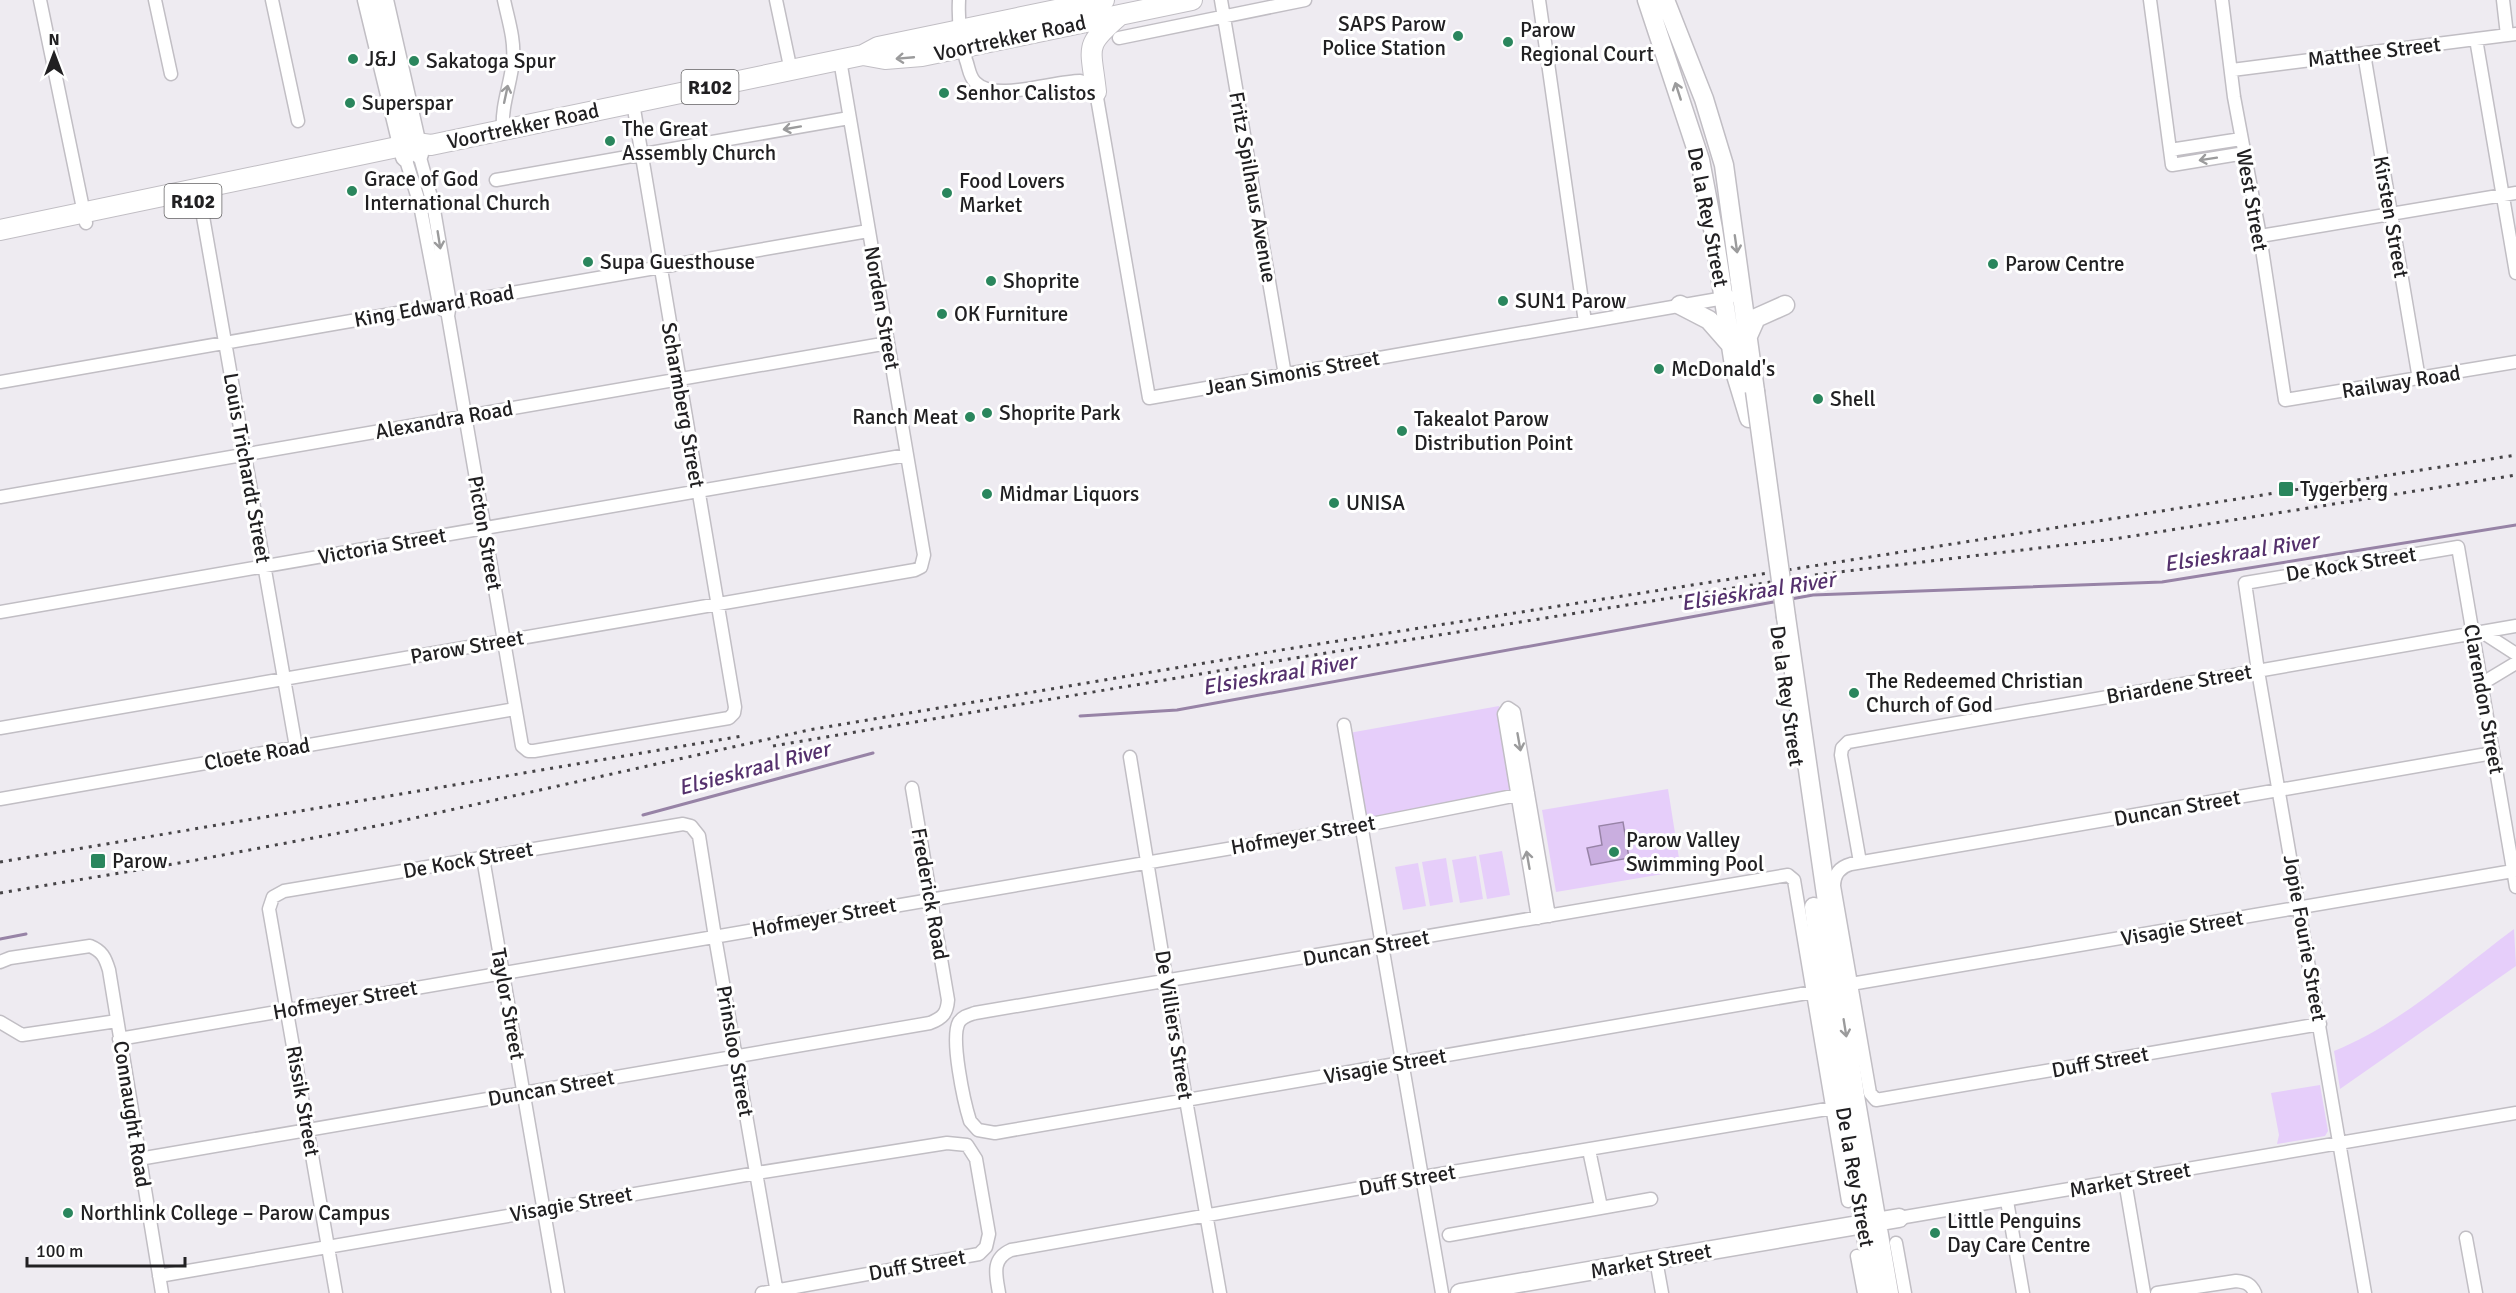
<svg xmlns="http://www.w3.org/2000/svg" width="2516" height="1293" font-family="Signika,sans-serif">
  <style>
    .green { fill: #e6cefa }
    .water { fill: #c9aedf; stroke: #9783a6; stroke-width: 1.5 }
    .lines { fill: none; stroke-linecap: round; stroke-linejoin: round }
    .stream { stroke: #9783a6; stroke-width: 3 }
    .street-casing { stroke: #c1bec4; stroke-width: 15 }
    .secondary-casing { stroke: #c1bec4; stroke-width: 21 }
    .primary-casing { stroke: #c1bec4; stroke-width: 22 }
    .street { stroke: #fff; stroke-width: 12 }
    .secondary { stroke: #fff; stroke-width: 18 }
    .primary { stroke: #fff; stroke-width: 20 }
    .rail { stroke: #464447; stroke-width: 3; stroke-dasharray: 3 6; stroke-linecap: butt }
    .secondary-bridge-casing { stroke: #c1bec4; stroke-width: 21; stroke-linecap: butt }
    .secondary-bridge { stroke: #fff; stroke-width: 18 }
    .oneway { stroke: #9b9b9c }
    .poi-dot { fill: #2a865d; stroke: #fff; stroke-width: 2 }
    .labels { text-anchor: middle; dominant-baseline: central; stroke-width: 6; stroke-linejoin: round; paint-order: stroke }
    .shield { fill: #fff; stroke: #646364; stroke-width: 1.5 }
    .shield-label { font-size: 20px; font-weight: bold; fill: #212022 }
    .poi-label { font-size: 21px; fill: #212022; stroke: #fff; text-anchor: start }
    .street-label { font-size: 21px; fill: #212022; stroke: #fff }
    .water-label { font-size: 22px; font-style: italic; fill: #55316d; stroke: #fff }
  </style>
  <rect width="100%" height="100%" fill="#eeebf1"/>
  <path class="green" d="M 1499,706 L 1512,788 L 1510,792 L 1364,820 L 1349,733 Z
    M 1668,789 L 1681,871 L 1556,892 L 1542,810 Z
    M 1502,851 L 1510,895 L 1487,899 L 1479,855 Z
    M 1476,856 L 1483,899 L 1460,903 L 1452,860 Z
    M 1446,858 L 1453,902 L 1430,906 L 1422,862 Z
    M 1418,863 L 1426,906 L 1403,910 L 1395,867 Z
    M 2514,929 L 2516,966 L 2340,1089 L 2334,1051 C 2401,1024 2456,972 2514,929 Z
    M 2320,1085 L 2328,1131 L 2325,1136 L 2277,1144 L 2279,1135 L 2271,1093 Z"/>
  <path class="water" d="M 1623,822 L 1629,858 L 1591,865 L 1587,848 L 1602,845 L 1599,826 Z"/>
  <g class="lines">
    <path class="stream" d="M 1791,599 L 1813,595 L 2162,582 L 2516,525
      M 1080,716 L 1177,710 L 1779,601
      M 643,815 L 873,753
      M 0,939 L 26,934"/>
    <defs>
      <path id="street" d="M 40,0 L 86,223
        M 155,0 L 171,74
        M 272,0 L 298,121
        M 776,0 L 791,71
        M 959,0 C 958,21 960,40 966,60 C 969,68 969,76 975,82 C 994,103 1053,81 1080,81 L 1090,84 L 1096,92 L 1149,398 L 1730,297
        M 1221,0 L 1285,375
        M 1539,0 L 1585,322
        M 2150,0 L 2172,165 L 2245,153
        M 2222,0 L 2234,97 L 2260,236 L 2285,400 L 2516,362
        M 2503,0 L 2507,35
        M 1119,38 L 1305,0
        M 2476,39 L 2516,273
        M 2364,54 L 2419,379
        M 2232,70 L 2516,34
        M 503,130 C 501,105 511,84 513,60 C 515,40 508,19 504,0
        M 2170,150 L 2241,139
        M 419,154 L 433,204 L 450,303 L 448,316 L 522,746 L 528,751 L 534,751 L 729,718 L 734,713 L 735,707 L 633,103
        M 405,157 L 420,205 L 439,304 L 443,310
        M 496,180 L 849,118
        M 198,188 L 296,747
        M 2260,236 L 2516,193
        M 0,382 L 868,231
        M 0,497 L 888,343
        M 0,612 L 907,455
        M 2482,632 L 2516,654
        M 2481,684 L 2516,663
        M 1344,725 L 1442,1293
        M 0,728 L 915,570 L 921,567 L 924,555 L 840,60
        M 1130,757 L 1186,1100 L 1220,1293
        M 0,799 L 515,709
        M 483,858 L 558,1293
        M 1860,862 L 1841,755 L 1842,748 L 1848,742 L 2516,626
        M 1538,918 L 1504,714 L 1508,708 L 1514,712 L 1549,916
        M 0,962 L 10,958 L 90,946 C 102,951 105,957 109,970 L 162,1293
        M 1851,984 L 2513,871
        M 1813,992 L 995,1133 L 978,1130 L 970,1121 C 964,1102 950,1038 959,1022 C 963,1016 969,1015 975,1013 L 1788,875 L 1794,880 L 1848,1201
        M 0,1022 L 22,1035 L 117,1021
        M 2320,1024 L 1876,1100 L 1870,1093 L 1834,886 C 1834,874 1840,867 1851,864 L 2493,753
        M 119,1039 L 1361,826 L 1528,793
        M 1589,1150 L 1601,1207
        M 139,1159 L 930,1023 C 943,1018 947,1013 948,1000 L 912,788
        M 2125,1181 L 2144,1293
        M 2007,1201 L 2023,1293
        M 1899,1218 L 2516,1113
        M 1449,1235 L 1651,1199
        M 2466,1238 L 2476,1293
        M 1896,1243 L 1905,1293
        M 1857,1256 L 1864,1293
        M 1656,1260 L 1662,1293
        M 159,1276 L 757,1173 L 947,1143 L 967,1145 L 976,1159 L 989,1234 L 986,1247 L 979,1254 L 762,1293
        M 336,1293 L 269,909 L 273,897 L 284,891 L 683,824 L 691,826 L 699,836 L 715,937 L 777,1293
        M 999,1293 C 996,1275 991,1259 1011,1250 L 1423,1177 L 1833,1108
        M 2157,1293 L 2236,1281 C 2246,1282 2251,1284 2255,1293
        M 2365,1293 L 2258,671 L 2245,583 L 2458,547 L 2516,887"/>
      <path id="secondary" d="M 367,0 L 405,157
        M 384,0 L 419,154
        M 1647,0 L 1700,160 L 1713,229 L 1735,372 L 1749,418
        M 1665,0 L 1704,99 L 1724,165 L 1755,391
        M 1680,305 L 1709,320 L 1730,344
        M 1748,336 L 1756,318 L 1785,305
        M 1786,617 L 1855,1096 L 1889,1293
        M 1814,907 L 1828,1017 L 1876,1293
        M 1460,1293 L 1899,1218"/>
      <path id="primary" d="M 863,55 L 885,59 L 922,56 L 1192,0
        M 1096,92 C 1091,45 1083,47 1120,15
        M 0,230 L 402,146 L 416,143 L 431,145 L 863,55 L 878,47 L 1104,0"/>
    </defs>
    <use href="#street" class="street-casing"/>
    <use href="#secondary" class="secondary-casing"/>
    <use href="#primary" class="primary-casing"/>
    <use href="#street" class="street"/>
    <use href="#secondary" class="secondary"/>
    <use href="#primary" class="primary"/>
    <path class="rail" d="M 1806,576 L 2114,539 L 2516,475
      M 773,746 L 1289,659 L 1777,581
      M 0,862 L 742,736
      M 0,893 L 191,861 L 392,823 L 809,730 L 1287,649 L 2516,455"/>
    <defs>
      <path id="secondary-bridge" d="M 1755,391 L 1786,617"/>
    </defs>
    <use href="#secondary-bridge" class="secondary-bridge-casing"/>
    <use href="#secondary-bridge" class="secondary-bridge"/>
  </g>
  <defs><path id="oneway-shaft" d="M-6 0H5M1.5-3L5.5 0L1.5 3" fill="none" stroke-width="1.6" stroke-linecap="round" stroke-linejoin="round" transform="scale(1.5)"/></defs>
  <g class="oneway">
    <use href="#oneway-shaft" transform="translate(905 58) rotate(175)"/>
    <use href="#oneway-shaft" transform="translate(1678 91) rotate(-108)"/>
    <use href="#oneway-shaft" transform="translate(506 94) rotate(-78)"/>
    <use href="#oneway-shaft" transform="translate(792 128) rotate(170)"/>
    <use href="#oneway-shaft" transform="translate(2208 159) rotate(171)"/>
    <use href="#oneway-shaft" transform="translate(439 240) rotate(81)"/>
    <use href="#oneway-shaft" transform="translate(1736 244) rotate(82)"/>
    <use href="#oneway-shaft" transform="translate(1519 742) rotate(80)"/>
    <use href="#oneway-shaft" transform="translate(1528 860) rotate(-100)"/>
    <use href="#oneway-shaft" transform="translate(1845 1028) rotate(81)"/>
  </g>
  <g class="poi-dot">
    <circle cx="1458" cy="36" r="6"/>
    <circle cx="1508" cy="42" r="6"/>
    <circle cx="353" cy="59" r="6"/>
    <circle cx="414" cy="61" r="6"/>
    <circle cx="944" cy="93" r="6"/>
    <circle cx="350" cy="103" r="6"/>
    <circle cx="610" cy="141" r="6"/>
    <circle cx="352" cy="191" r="6"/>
    <circle cx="947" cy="193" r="6"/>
    <circle cx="588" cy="262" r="6"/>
    <circle cx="1993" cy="264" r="6"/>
    <circle cx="991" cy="281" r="6"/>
    <circle cx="1503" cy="301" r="6"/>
    <circle cx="942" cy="314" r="6"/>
    <circle cx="1659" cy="369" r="6"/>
    <circle cx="1818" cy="399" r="6"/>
    <circle cx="987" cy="413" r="6"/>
    <circle cx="970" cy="417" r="6"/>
    <circle cx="1402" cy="431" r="6"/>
    <rect x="2278" y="481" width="16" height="16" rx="3"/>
    <circle cx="987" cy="494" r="6"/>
    <circle cx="1334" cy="503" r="6"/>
    <circle cx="1854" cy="693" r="6"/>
    <circle cx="1614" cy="852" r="6"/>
    <rect x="90" y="853" width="16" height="16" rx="3"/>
    <circle cx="68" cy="1213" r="6"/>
    <circle cx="1935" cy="1233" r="6"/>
  </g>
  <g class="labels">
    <g class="shield">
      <rect x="681.5" y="70" width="57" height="34" rx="4.5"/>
      <rect x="164.5" y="184" width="57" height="34" rx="4.5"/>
    </g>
    <g class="shield-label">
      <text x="710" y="87">R102</text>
      <text x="193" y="201">R102</text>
    </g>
    <g class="poi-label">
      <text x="1446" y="24" text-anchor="end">SAPS Parow<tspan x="1446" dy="24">Police Station</tspan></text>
      <text x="1520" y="30">Parow<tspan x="1520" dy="24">Regional Court</tspan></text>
      <text x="365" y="59">J&amp;J</text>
      <text x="426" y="61">Sakatoga Spur</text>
      <text x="956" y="93">Senhor Calistos</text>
      <text x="362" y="103">Superspar</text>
      <text x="622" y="129">The Great<tspan x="622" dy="24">Assembly Church</tspan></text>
      <text x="364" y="179">Grace of God<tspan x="364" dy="24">International Church</tspan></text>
      <text x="959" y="181">Food Lovers<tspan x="959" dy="24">Market</tspan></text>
      <text x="600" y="262">Supa Guesthouse</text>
      <text x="2005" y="264">Parow Centre</text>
      <text x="1003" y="281">Shoprite</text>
      <text x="1515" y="301">SUN1 Parow</text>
      <text x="954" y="314">OK Furniture</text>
      <text x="1671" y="369">McDonald's</text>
      <text x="1830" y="399">Shell</text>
      <text x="999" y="413">Shoprite Park</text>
      <text x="958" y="417" text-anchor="end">Ranch Meat</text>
      <text x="1414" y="419">Takealot Parow<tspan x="1414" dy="24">Distribution Point</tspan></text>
      <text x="2300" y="489">Tygerberg</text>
      <text x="999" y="494">Midmar Liquors</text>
      <text x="1346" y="503">UNISA</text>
      <text x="1866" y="681">The Redeemed Christian<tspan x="1866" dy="24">Church of God</tspan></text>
      <text x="1626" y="840">Parow Valley<tspan x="1626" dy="24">Swimming Pool</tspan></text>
      <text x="112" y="861">Parow</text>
      <text x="80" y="1213">Northlink College – Parow Campus</text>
      <text x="1947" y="1221">Little Penguins<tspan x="1947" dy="24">Day Care Centre</tspan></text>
    </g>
    <g class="street-label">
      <text transform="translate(1010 38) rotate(-12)">Voortrekker Road</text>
      <text transform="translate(2374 52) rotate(-7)">Matthee Street</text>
      <text transform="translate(523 126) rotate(-12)">Voortrekker Road</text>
      <text transform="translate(1253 187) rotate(80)">Fritz Spilhaus Avenue</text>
      <text transform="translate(2252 200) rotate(80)">West Street</text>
      <text transform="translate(1708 217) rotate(79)">De la Rey Street</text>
      <text transform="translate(2391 217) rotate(80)">Kirsten Street</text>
      <text transform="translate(434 306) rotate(-10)">King Edward Road</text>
      <text transform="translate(882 308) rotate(80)">Norden Street</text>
      <text transform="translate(1292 373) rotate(-10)">Jean Simonis Street</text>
      <text transform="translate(2401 382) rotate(-9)">Railway Road</text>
      <text transform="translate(683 405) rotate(80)">Scharmberg Street</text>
      <text transform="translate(444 420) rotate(-10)">Alexandra Road</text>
      <text transform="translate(247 468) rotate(80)">Louis Trichardt Street</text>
      <text transform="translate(485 533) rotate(80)">Picton Street</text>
      <text transform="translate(382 546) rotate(-10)">Victoria Street</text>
      <text transform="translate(2351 564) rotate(-9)">De Kock Street</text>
      <text transform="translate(467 647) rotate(-10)">Parow Street</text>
      <text transform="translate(2179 684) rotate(-10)">Briardene Street</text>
      <text transform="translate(1787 696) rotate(82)">De la Rey Street</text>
      <text transform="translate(2484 699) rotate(80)">Clarendon Street</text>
      <text transform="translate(257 754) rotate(-10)">Cloete Road</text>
      <text transform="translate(2177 808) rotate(-10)">Duncan Street</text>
      <text transform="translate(1303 835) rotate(-10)">Hofmeyer Street</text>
      <text transform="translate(468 860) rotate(-10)">De Kock Street</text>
      <text transform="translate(930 894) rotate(80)">Frederick Road</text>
      <text transform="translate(824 917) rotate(-10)">Hofmeyer Street</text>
      <text transform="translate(2182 928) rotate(-10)">Visagie Street</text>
      <text transform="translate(2305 938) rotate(80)">Jopie Fourie Street</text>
      <text transform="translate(1366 948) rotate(-10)">Duncan Street</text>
      <text transform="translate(345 1000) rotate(-10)">Hofmeyer Street</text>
      <text transform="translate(508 1004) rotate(80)">Taylor Street</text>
      <text transform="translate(1174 1025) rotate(81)">De Villiers Street</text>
      <text transform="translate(735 1051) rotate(80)">Prinsloo Street</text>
      <text transform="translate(2100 1062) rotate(-10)">Duff Street</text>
      <text transform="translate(1385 1066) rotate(-10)">Visagie Street</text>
      <text transform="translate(551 1088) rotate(-10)">Duncan Street</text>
      <text transform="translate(303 1101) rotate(80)">Rissik Street</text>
      <text transform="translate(132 1114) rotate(81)">Connaught Road</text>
      <text transform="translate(1855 1177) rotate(80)">De la Rey Street</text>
      <text transform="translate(1407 1180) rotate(-10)">Duff Street</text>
      <text transform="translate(2130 1180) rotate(-10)">Market Street</text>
      <text transform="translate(571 1204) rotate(-10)">Visagie Street</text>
      <text transform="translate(1651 1261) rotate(-10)">Market Street</text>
      <text transform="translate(917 1265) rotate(-10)">Duff Street</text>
    </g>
    <g class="water-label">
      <text transform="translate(2241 552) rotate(-9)">Elsieskraal River</text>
      <text transform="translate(1758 591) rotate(-9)">Elsieskraal River</text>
      <text transform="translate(1279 674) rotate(-10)">Elsieskraal River</text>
      <text transform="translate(754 768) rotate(-15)">Elsieskraal River</text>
    </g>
  </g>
  <g transform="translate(54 54)" stroke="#ffffff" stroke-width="4.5" paint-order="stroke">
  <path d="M0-4.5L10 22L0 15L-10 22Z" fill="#212022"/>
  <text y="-9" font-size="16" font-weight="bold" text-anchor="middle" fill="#212022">N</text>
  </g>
  <path d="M27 1257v9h158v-9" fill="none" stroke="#212022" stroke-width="3"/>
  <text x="36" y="1257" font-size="18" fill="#212022" stroke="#ffffff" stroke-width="4.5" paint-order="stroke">100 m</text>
</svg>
